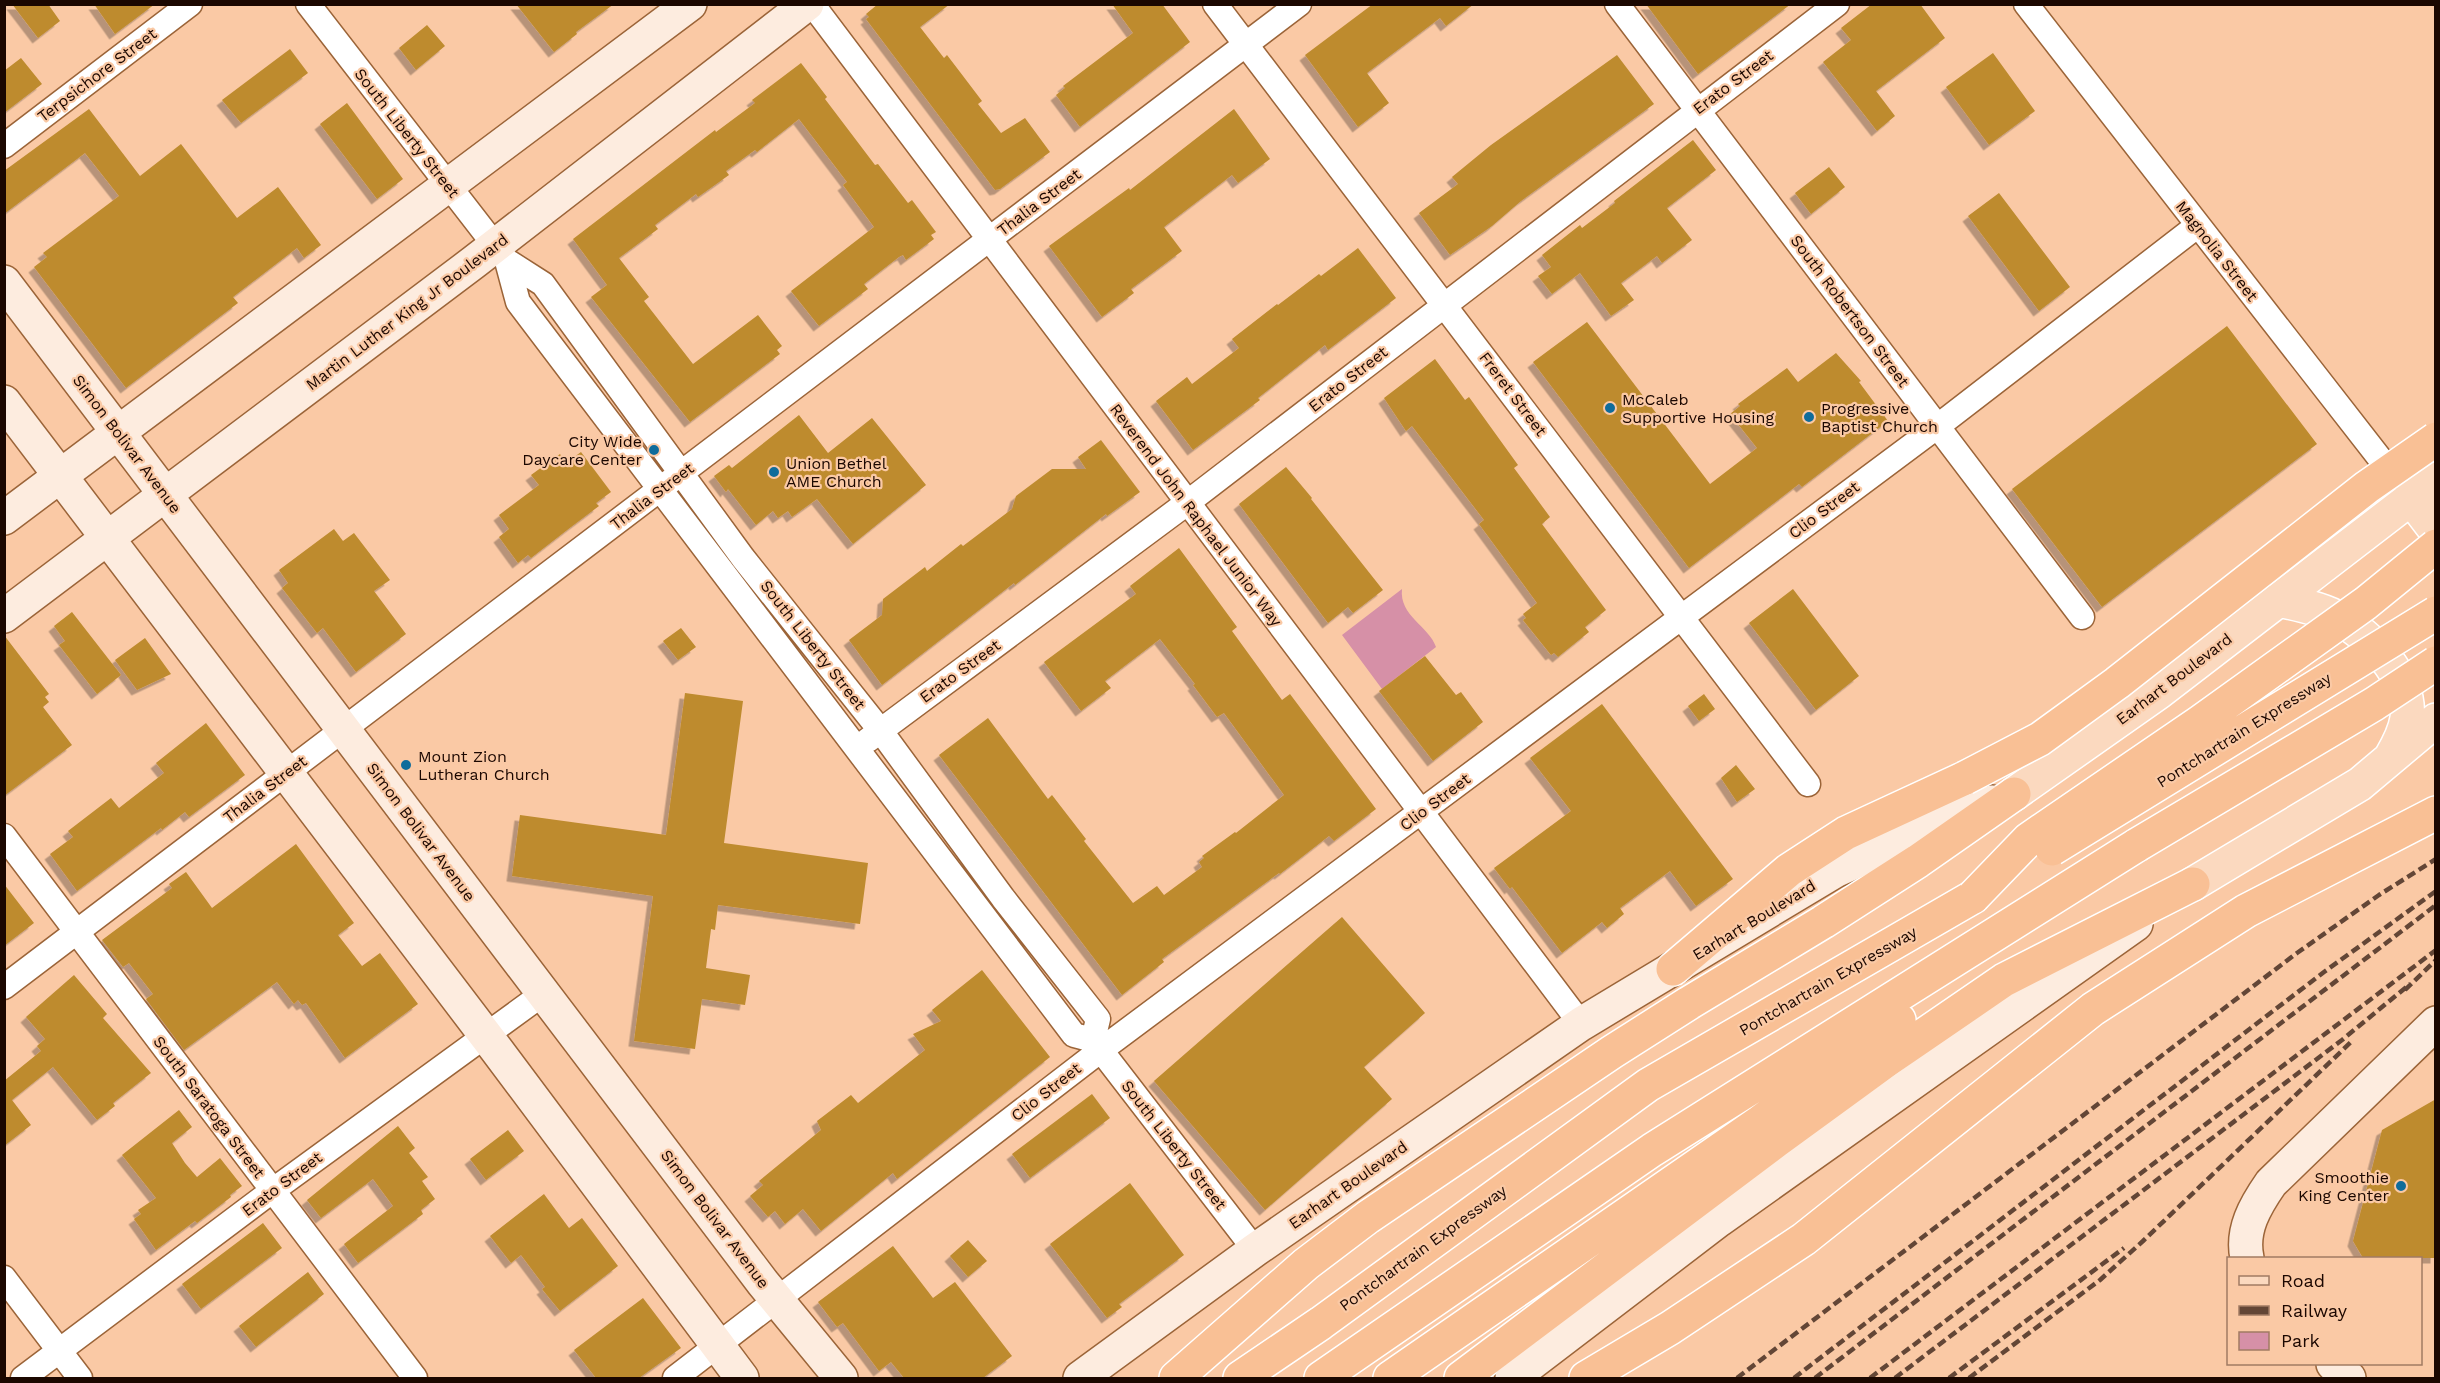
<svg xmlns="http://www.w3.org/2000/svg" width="2440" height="1383" font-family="'Work Sans',sans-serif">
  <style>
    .green { fill: #d690a7 }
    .building { fill: #be8b2e; filter: url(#shadow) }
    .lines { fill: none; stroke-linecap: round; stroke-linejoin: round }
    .street-casing { stroke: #9b6438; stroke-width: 27 }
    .secondary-casing { stroke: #9b6438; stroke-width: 36 }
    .primary-casing { stroke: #fff; stroke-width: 36 }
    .highway-casing { stroke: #fff; stroke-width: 36 }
    .street { stroke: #fff; stroke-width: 24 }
    .secondary { stroke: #fdecdf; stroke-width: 33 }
    .primary { stroke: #fbd9bf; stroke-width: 33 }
    .highway { stroke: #f9c095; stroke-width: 33 }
    .rail { stroke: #634636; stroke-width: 4.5; stroke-dasharray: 9 4.5; stroke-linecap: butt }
    .highway-bridge-casing { stroke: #fff; stroke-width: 36; stroke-linecap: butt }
    .highway-bridge { stroke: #f9c095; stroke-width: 33 }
    .poi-dot { fill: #0f6c9b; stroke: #fac9a5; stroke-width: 2 }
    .labels { text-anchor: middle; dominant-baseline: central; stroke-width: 4.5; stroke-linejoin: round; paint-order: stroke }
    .street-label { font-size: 16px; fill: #1b0700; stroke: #fac9a5 }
    .poi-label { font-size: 16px; fill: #1b0700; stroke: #fac9a5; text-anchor: start }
  </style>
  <defs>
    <filter id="shadow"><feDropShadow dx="-5.5" dy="5.5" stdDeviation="0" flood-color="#0004"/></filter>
  </defs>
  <rect width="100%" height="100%" fill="#fac9a5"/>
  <path class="green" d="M 1402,589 C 1399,616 1429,626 1436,647 L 1382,689 L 1342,635 Z"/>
  <path class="building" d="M 12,4 L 48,4 L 60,21 L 38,38 Z
    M 94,4 L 155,4 L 115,34 Z
    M 516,4 L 614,4 L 576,32 L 577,34 L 554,52 Z
    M 878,4 L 950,4 L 920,27 L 944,58 L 947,55 L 960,72 L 982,101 L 978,104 L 1001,133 L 1025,118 L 1050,152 L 1000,189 L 995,190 L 866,19 L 869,17 L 866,14 Z
    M 1112,4 L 1162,4 L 1190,42 L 1080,127 L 1056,95 L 1065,88 L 1063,86 L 1133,33 Z
    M 1373,4 L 1474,4 L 1446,26 L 1440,18 L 1367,73 L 1389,103 L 1358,127 L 1305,55 Z
    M 1646,4 L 1791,4 L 1698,74 Z
    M 1872,4 L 1920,4 L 1945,38 L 1876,91 L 1895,116 L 1877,131 L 1823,62 L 1851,40 L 1841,28 Z
    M 427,25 L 445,46 L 416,70 L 399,48 Z
    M 290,49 L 308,73 L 241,123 L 222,100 Z
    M 1993,53 L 2035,111 L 1989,145 L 1946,87 Z
    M 1617,55 L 1654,104 L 1521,201 L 1492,226 L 1450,255 L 1419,213 L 1458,184 L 1452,177 L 1491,145 Z
    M 21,58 L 42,84 L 4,113 L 4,71 Z
    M 801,63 L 827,97 L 825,99 L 875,165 L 878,164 L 908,203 L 912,200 L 936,232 L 931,235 L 934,239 L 906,260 L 903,255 L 899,257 L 864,284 L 868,289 L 819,326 L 791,291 L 874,227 L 843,185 L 847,182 L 799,119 L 757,152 L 755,150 L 726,171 L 729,175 L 698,197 L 696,194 L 655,225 L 658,229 L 619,258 L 649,297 L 644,301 L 693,364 L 758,315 L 782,346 L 777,350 L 780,354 L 690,422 L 591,297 L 607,285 L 573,239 L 715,130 L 716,132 L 755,103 L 752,100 Z
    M 347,103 L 403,179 L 377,199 L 320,124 Z
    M 89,109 L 140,176 L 181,144 L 237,218 L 278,187 L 321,245 L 304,258 L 297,248 L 233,297 L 238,303 L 126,388 L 34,267 L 47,257 L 43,253 L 119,196 L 85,153 L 4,214 L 4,171 Z
    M 1234,109 L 1270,159 L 1238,183 L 1232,175 L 1164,227 L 1182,251 L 1131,289 L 1134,293 L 1102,317 L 1049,246 L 1129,188 L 1130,190 Z
    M 1693,140 L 1716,170 L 1667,208 L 1692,240 L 1662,263 L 1657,256 L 1621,283 L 1634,300 L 1611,316 L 1580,273 L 1552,294 L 1538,276 L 1551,267 L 1542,255 L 1580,225 L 1582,228 L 1615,203 L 1614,201 Z
    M 1829,167 L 1845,187 L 1811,214 L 1795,193 Z
    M 1999,193 L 2070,287 L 2039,311 L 1968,216 Z
    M 1358,248 L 1396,298 L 1328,350 L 1325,345 L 1258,398 L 1260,400 L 1193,450 L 1156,401 L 1187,377 L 1192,384 L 1239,348 L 1232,339 L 1277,304 L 1278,305 L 1319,274 L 1321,276 Z
    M 1587,322 L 1710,484 L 1757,448 L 1730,414 L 1740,406 L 1738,404 L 1787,368 L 1798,382 L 1836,353 L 1861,381 L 1859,382 L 1888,421 L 1802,487 L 1799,484 L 1689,568 L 1533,362 Z
    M 2227,326 L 2317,444 L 2102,607 L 2012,489 Z
    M 1435,359 L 1465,400 L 1469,397 L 1518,465 L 1514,468 L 1550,517 L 1542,524 L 1606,610 L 1585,627 L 1589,632 L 1558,657 L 1554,653 L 1551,655 L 1523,620 L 1526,618 L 1523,614 L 1537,603 L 1479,524 L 1484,520 L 1412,426 L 1406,431 L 1384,398 Z
    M 799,415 L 828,453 L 872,418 L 926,485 L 853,544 L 817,499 L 792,517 L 788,511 L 778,518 L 773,511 L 756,525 L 728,489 L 726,492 L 714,476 L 729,465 L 732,468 Z
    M 1101,440 L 1140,492 L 1107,516 L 1106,514 L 1015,585 L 1014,583 L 882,685 L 849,640 L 882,615 L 883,599 L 925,567 L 927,571 L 961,544 L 963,546 L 1012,509 L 1016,496 L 1052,469 L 1086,469 L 1078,457 Z
    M 581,452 L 611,492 L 596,503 L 599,506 L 571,527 L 531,558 L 528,555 L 518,563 L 499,537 L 509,529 L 499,515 L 539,485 L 531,475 L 560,454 L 566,463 Z
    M 1286,467 L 1312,498 L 1311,499 L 1383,590 L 1353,613 L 1348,607 L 1328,623 L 1239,504 Z
    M 334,529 L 343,541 L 354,533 L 390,580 L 374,591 L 406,634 L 356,672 L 323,628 L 317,633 L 282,588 L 288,583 L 279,570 Z
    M 1179,548 L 1237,627 L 1232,631 L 1282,700 L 1290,694 L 1376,809 L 1334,841 L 1329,836 L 1280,874 L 1279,873 L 1162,959 L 1164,962 L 1122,995 L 939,755 L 988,718 L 1048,799 L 1052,795 L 1086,839 L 1084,841 L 1133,903 L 1157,886 L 1164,895 L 1202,867 L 1199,862 L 1204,858 L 1202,856 L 1235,832 L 1236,833 L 1284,795 L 1224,713 L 1217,717 L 1193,685 L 1195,684 L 1160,639 L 1105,681 L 1111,688 L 1081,711 L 1044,662 L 1136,594 L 1130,586 Z
    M 1793,589 L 1859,676 L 1816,710 L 1749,623 Z
    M 72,612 L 121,675 L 97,694 L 59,645 L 65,641 L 54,626 Z
    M 681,628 L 696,647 L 678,660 L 663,641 Z
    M 4,635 L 49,694 L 45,697 L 49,702 L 43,707 L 72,745 L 4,796 Z
    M 145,638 L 171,674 L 137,690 L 115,660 Z
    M 1425,656 L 1456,695 L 1461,692 L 1483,722 L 1433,761 L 1379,691 Z
    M 685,693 L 743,701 L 724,843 L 868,863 L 860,924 L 718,905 L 715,930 L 711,929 L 706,968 L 750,975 L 745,1005 L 702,999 L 695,1049 L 634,1041 L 653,896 L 512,876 L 520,815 L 666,835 Z
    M 1704,694 L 1715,709 L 1699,721 L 1688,706 Z
    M 1602,704 L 1733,879 L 1696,906 L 1670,871 L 1620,908 L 1624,914 L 1607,928 L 1602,922 L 1562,953 L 1512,887 L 1510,889 L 1494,868 L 1571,811 L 1530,758 Z
    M 206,723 L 245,775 L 189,817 L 185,812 L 162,830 L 161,828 L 77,891 L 50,854 L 73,837 L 68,831 L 111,798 L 119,808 L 164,773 L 156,763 Z
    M 1736,765 L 1755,789 L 1737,802 L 1721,778 Z
    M 296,844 L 354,923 L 338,935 L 362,966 L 380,953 L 418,1004 L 345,1058 L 306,1003 L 302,1005 L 298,1000 L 294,1004 L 277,982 L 184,1050 L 146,999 L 153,994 L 129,963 L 123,967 L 102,940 L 172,888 L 169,884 L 186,872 L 212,908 Z
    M 4,884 L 34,923 L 4,946 Z
    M 1342,917 L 1425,1013 L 1364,1067 L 1392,1099 L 1265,1210 L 1154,1081 Z
    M 982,970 L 1050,1057 L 897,1179 L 893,1173 L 821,1231 L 803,1209 L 785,1224 L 775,1211 L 768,1217 L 750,1196 L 763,1185 L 759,1181 L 821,1130 L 817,1121 L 851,1095 L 858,1103 L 925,1050 L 913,1034 L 941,1021 L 932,1010 Z
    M 74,975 L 107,1014 L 103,1018 L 151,1073 L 113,1103 L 115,1106 L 97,1120 L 53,1067 L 12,1100 L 31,1125 L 4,1146 L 4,1081 L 41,1051 L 37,1046 L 45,1039 L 26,1017 Z
    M 1092,1094 L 1110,1118 L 1030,1178 L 1012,1154 Z
    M 2436,1099 L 2436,1258 L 2363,1258 L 2353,1241 L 2382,1130 Z
    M 179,1110 L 192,1127 L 172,1143 L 185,1163 L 197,1177 L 220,1158 L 242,1186 L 230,1195 L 231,1197 L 197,1223 L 195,1221 L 156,1250 L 134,1219 L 141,1214 L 138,1210 L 156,1198 L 122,1155 Z
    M 398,1126 L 415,1148 L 409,1153 L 428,1177 L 422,1181 L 435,1199 L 421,1210 L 423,1214 L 358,1263 L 344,1244 L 393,1206 L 373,1179 L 321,1218 L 307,1200 Z
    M 508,1130 L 524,1151 L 486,1180 L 470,1159 Z
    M 1130,1183 L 1184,1255 L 1119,1304 L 1122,1307 L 1107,1318 L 1050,1244 Z
    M 544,1194 L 569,1228 L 582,1218 L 618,1266 L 560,1311 L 542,1289 L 545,1287 L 521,1255 L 511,1263 L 490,1236 Z
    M 263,1223 L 282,1248 L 201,1309 L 182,1284 Z
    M 968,1240 L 987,1261 L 968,1277 L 950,1256 Z
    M 893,1246 L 933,1298 L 955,1282 L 1012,1356 L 983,1378 L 904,1378 L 891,1362 L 879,1371 L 843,1323 L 837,1327 L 818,1302 Z
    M 308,1272 L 324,1294 L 256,1347 L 239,1326 Z
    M 643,1298 L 681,1348 L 639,1378 L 596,1378 L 574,1350 Z"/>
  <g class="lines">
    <defs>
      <path id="street" d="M 308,4 L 507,261 L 543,284 L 743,558 L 880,730 L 1003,898 L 1098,1019 L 1093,1040
        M 812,4 L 1581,1024
        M 1215,4 L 1808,784
        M 1617,4 L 2082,617
        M 2026,4 L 2399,483
        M 4,146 L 190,4
        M 507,261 L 518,302 L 1074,1035 L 1093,1040 L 1255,1250
        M 868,740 L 1187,503 L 1837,4
        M 4,836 L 415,1378
        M 4,987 L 1299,4
        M 4,1278 L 80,1378
        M 23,1378 L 272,1191 L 544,993
        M 675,1378 L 1101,1050 L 1938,426 L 2197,226"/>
      <path id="secondary" d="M 4,282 L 763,1283 L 841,1378
        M 4,402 L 496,1049 L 742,1378
        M 4,518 L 690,4
        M 4,616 L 474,262 L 807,4
        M 2247,1258 C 2241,1230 2255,1206 2271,1183 L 2436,1023
        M 2333,1364 L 2349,1378
        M 1080,1378 L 1255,1250 L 1581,1024 L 1835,871 L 1947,820 L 1992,802
        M 1512,1378 L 1719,1220 L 2136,924"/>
      <path id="primary" d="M 2410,497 L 2436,531
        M 2278,600 C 2297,604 2318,608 2336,617 C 2369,634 2412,677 2407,718 C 2405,732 2398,745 2391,757
        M 2014,794 L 2159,692 L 2436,479
        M 2193,884 L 2360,784 L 2436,720"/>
      <path id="highway" d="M 1673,969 L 1789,870 L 1846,833 L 1965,778
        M 1176,1378 L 1306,1264 L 1368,1217 L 1612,1052 L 1689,1003 L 1823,922 L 1918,861 L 2014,794
        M 1240,1378 L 1321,1323 L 1648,1085 L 1973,897
        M 1321,1378 L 1652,1150 L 2137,845
        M 1390,1378 L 1760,1122 L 1899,1020
        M 1461,1378 L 1776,1141 L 1886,1061 L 2004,980 L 2193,884
        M 1586,1378 L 1670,1328 L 1804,1239 L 2093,1009 L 2246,911 L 2436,813"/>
    </defs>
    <use href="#street" class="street-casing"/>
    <use href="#secondary" class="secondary-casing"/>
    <use href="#primary" class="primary-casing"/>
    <use href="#highway" class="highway-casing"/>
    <use href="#street" class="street"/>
    <use href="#secondary" class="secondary"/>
    <use href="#primary" class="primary"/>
    <use href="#highway" class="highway"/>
    <path class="rail" d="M 2405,990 L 2436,960
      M 1737,1378 L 2297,953 L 2379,895 L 2436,859
      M 1794,1378 L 2324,972 L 2436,891
      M 1815,1378 L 2436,905
      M 1870,1378 L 2436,950
      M 1895,1378 L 2342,1040 L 2410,984
      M 1949,1378 L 2124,1248
      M 1969,1378 L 2100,1280 L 2143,1241 L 2351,1042"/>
    <defs>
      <path id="highway-bridge" d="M 1965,778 L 2040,739 L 2117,683 L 2367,487 L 2436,439
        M 2137,845 L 2374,704 L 2436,663
        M 2052,849 L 2436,613
        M 1973,897 L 2029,839 L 2200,722 L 2366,603 L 2436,546"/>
    </defs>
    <use href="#highway-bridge" class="highway-bridge-casing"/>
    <use href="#highway-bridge" class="highway-bridge"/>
  </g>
  <g class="poi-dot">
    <circle cx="1610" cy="408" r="6"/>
    <circle cx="1809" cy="417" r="6"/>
    <circle cx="654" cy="450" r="6"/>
    <circle cx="774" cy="472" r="6"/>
    <circle cx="406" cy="765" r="6"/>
    <circle cx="2401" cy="1186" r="6"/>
  </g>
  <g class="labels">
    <g class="street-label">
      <text transform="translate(97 75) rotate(-37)">Terpsichore Street</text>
      <text transform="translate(1733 82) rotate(-37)">Erato Street</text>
      <text transform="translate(407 133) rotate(52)">South Liberty Street</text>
      <text transform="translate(1039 202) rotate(-37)">Thalia Street</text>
      <text transform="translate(2217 251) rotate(52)">Magnolia Street</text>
      <text transform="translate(1850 311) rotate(53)">South Robertson Street</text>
      <text transform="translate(407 312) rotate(-37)">Martin Luther King Jr Boulevard</text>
      <text transform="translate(1348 379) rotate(-38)">Erato Street</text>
      <text transform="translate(1513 394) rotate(53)">Freret Street</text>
      <text transform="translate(127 444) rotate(53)">Simon Bolivar Avenue</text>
      <text transform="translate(652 496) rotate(-37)">Thalia Street</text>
      <text transform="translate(1824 510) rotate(-37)">Clio Street</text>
      <text transform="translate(1196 515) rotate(53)">Reverend John Raphael Junior Way</text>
      <text transform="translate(813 645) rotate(52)">South Liberty Street</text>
      <text transform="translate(960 671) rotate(-36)">Erato Street</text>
      <text transform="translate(2174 679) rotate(-37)">Earhart Boulevard</text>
      <text transform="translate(2244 730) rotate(-32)">Pontchartrain Expressway</text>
      <text transform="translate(265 789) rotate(-37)">Thalia Street</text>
      <text transform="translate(1435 802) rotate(-37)">Clio Street</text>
      <text transform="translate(421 832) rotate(53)">Simon Bolivar Avenue</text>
      <text transform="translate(1754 920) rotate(-31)">Earhart Boulevard</text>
      <text transform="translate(1828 981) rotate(-30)">Pontchartrain Expressway</text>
      <text transform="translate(1046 1092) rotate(-38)">Clio Street</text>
      <text transform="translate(209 1107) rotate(53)">South Saratoga Street</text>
      <text transform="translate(1174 1145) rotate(52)">South Liberty Street</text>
      <text transform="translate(282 1184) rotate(-37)">Erato Street</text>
      <text transform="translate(1348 1185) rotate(-35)">Earhart Boulevard</text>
      <text transform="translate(715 1219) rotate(53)">Simon Bolivar Avenue</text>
      <text transform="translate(1423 1248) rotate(-36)">Pontchartrain Expressway</text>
    </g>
    <g class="poi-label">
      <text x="1622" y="399">McCaleb<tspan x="1622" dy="18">Supportive Housing</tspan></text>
      <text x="1821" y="408">Progressive<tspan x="1821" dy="18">Baptist Church</tspan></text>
      <text x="642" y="441" text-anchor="end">City Wide<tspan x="642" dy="18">Daycare Center</tspan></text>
      <text x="786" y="463">Union Bethel<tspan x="786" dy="18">AME Church</tspan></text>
      <text x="418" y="756">Mount Zion<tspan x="418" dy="18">Lutheran Church</tspan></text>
      <text x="2389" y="1177" text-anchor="end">Smoothie<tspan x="2389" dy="18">King Center</tspan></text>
    </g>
  </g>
  <rect width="2440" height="1383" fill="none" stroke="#1b0700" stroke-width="12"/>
  <rect x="2227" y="1257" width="195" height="108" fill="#fac9a5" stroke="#a17b63" stroke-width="1.5"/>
  <rect x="2239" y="1276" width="30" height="9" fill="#fbd9bf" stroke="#a17b63" stroke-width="1.5"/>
  <text x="2281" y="1287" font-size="18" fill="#1b0700">Road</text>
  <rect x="2239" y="1306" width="30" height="9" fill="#634636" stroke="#a17b63" stroke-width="1.5"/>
  <text x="2281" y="1317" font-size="18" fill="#1b0700">Railway</text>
  <rect x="2239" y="1332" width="30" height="18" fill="#d690a7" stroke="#a17b63" stroke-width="1.5"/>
  <text x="2281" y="1347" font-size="18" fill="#1b0700">Park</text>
</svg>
